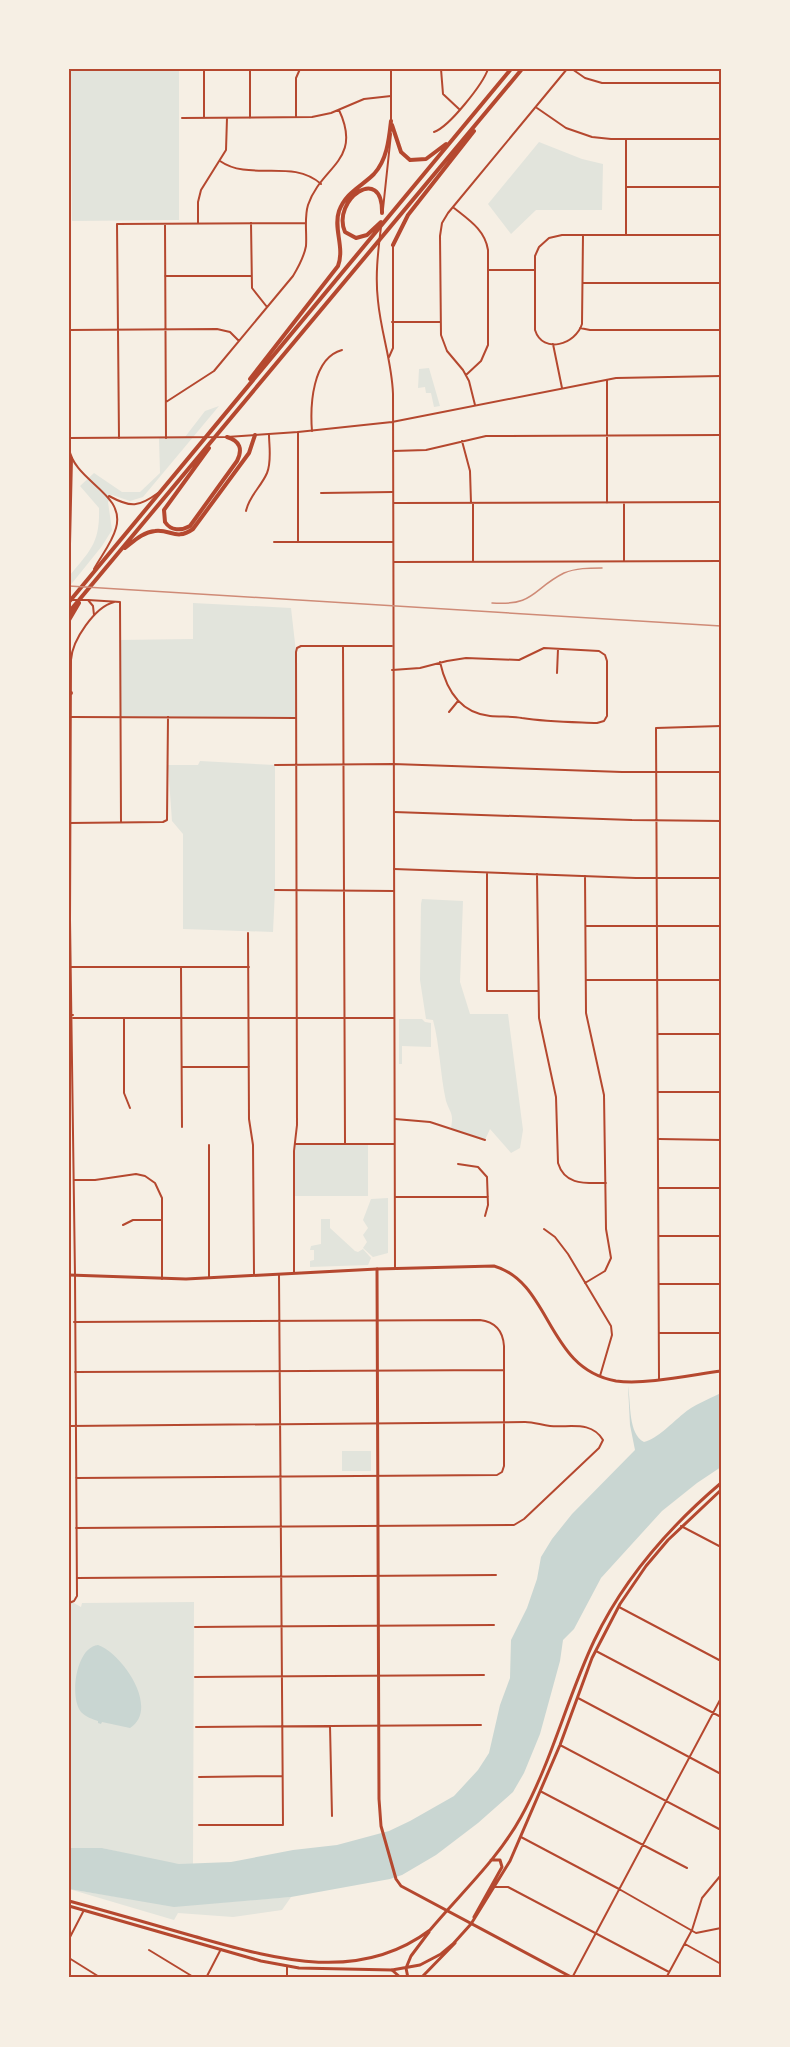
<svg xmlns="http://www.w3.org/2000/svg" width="790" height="2047" font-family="Rubik,sans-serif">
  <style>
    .green { fill: #e2e4dc }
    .water { fill: #c9d6d2 }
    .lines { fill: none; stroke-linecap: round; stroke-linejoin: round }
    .minor { stroke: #b5482f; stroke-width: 2 }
    .tertiary { stroke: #b5482f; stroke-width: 2 }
    .secondary { stroke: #b5482f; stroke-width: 3 }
    .primary { stroke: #b5482f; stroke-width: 3 }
    .trunk { stroke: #b5482f; stroke-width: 4 }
    .rail { stroke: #cf8b77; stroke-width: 1.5 }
    .neatline { fill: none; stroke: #b5482f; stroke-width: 2 }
  </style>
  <rect width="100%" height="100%" fill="#f6efe4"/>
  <path class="green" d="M 71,69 L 179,69 L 179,220 L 72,221 Z
    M 539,142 L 582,159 L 603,164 L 602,210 L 536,210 L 511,234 L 488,204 Z
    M 429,368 L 440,406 L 434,407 L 431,393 L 426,393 L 425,387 L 418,388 L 419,369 Z
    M 219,406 L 143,497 L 130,501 L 112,495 L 108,502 L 112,530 L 102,546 L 69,587 L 69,576 C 91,550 100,542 99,508 L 80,486 L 94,473 L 122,492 L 140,492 L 160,473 L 159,438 L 185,437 L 205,411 Z
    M 193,603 L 291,608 L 296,652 L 295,718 L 120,717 L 119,640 L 193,639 Z
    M 200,761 L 275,765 L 275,890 L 273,932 L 183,929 L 183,834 L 172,821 L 168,765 L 198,765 Z
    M 422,899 L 463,901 L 460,982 L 470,1014 L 508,1014 L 523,1130 L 520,1148 L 511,1153 L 490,1129 L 485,1140 L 451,1128 C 454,1113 450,1113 446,1101 C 440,1074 440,1046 433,1020 L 426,1019 L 420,980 L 421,904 Z
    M 399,1019 L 422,1019 L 425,1022 L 431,1023 L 431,1047 L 402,1046 L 402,1064 L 399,1064 Z
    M 295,1144 L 368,1144 L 368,1196 L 295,1196 Z
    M 388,1198 L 388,1253 L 373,1257 L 363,1248 L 367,1242 L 363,1235 L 368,1228 L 363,1220 L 371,1199 Z
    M 321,1219 L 330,1219 L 330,1228 L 355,1251 L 358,1252 L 363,1249 L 371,1258 L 368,1265 L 310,1267 L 310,1261 L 314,1260 L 314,1250 L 310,1250 L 311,1246 L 321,1244 Z
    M 342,1451 L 371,1451 L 371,1471 L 342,1471 Z
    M 72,1602 L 81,1607 L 82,1603 L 194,1602 L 193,1865 L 166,1863 L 102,1848 L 69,1848 L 69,1604 Z
    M 69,1889 L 174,1906 L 291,1897 L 282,1910 L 233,1917 L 178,1913 L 174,1920 Z"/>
  <path class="water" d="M 628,1386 C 631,1403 628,1434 644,1442 C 657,1439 673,1422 683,1414 C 693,1405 709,1399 721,1393 L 721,1467 L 697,1483 L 662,1511 L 601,1578 L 574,1629 L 563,1640 L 560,1661 L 540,1734 L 524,1773 L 513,1792 L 478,1823 L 436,1855 L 402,1875 L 390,1879 L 291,1897 L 174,1907 L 69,1889 L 69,1848 L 102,1848 L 179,1864 L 231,1862 L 293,1850 L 337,1845 L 389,1831 L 410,1821 L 454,1796 L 478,1770 L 489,1753 L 500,1705 L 510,1678 L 511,1640 L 527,1608 L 537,1579 L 541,1557 L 552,1539 L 572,1514 L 635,1450 L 630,1425 Z
    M 98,1645 C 123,1654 160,1709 130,1728 L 102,1722 L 101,1724 L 98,1723 L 98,1721 C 92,1719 86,1717 81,1712 C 69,1697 76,1647 98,1645 Z"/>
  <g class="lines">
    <path class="minor" d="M 204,69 L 204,118
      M 250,69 L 250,118
      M 441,69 L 443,94 L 459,109
      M 572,69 L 585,78 L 602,83 L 721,83
      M 537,108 L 566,128 L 592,137 L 611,139 L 721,139
      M 296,117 L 296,78 L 300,69
      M 182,118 L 312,117 L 331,113 L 364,99 L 391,96
      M 434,132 C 449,127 483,84 488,69
      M 220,161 C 250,182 292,158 321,184
      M 626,187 L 721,187
      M 454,208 C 469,220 485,230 488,250 L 488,345 L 481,361 L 466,375
      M 198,223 L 198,202 L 201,190 L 226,150 L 227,118
      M 251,223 L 252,288 L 267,307
      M 165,225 L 166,438
      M 583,235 L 582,324 C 576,344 543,355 535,330 L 535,256 L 539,247 L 549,238 L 562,235 L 721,235
      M 626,235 L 626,139
      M 488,270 L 535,270
      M 165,276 L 251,276
      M 583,283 L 721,283
      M 392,322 L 440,322
      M 580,328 L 590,330 L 721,330
      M 69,330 L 217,329 L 230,332 L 239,341
      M 553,344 L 562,388
      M 607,380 L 607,503
      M 166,402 L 214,371 L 293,276 C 299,266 304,257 306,246 C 307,232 304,218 308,205 C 321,166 363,161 339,110
      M 475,405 L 469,381 L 463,370 L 447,351 L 441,335 L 440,236 L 442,223 L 448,213 L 567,69
      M 69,414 L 69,438
      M 312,431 C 310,406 312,358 342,350
      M 298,432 L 298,542
      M 119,438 L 117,224 L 306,223
      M 462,441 L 470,471 L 471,503
      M 393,451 L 426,450 L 486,436 L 721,435
      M 321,493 L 393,492
      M 394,503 L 721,502
      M 473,503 L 473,562
      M 624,503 L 624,561
      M 246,511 C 249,496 261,487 267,473 C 272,461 269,446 269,434
      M 274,542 L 393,542
      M 70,544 L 72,458
      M 394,562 L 721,561
      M 88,600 L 120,602 L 121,822
      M 343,646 L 345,1144
      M 392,670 L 420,668 L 447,661 L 466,658 L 519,660 L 544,648 L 599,651 L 605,655 L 607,661 L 607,716 L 604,721 L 597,723 C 572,722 547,722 522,718 C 512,716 501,717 490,716 C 460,713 446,689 440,662
      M 557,673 L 558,649
      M 449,712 L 458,701
      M 71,717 L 295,718
      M 275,765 L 393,764 L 622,772 L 721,772
      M 394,812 L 632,820 L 721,821
      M 69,823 L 163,822 L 167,820 L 168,717
      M 394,869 L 636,878 L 721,878
      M 487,873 L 487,991 L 538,991
      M 537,874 L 539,1018 L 556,1097 L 558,1163 C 565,1186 586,1183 606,1183
      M 585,876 L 586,1013 L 604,1095 L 606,1229 L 611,1258 L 605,1271 L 585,1283
      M 275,890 L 394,891
      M 586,926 L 721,926
      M 248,933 L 249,1119 L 253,1145 L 254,1274
      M 69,967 L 249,967
      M 181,968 L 182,1127
      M 586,980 L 721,980
      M 69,1015 L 73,1015
      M 73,1018 L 394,1018
      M 124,1018 L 124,1093 L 130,1108
      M 659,1034 L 721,1034
      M 183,1067 L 249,1067
      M 659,1092 L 721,1092
      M 395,1119 L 430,1122 L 485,1140
      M 659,1139 L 721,1140
      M 295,1144 L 394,1144
      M 209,1145 L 209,1278
      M 458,1164 L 478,1167 L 487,1177 L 488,1205 L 485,1216
      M 74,1180 L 95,1180 L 136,1174 L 145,1176 L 155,1183 L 162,1198 L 162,1279
      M 659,1188 L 721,1188
      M 395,1197 L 488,1197
      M 123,1225 L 133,1220 L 162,1220
      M 544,1229 L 555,1237 L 568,1254 L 611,1326 L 612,1335 L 600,1376
      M 659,1236 L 721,1236
      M 294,1272 L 294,1151 L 297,1125 L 296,652 L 297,648 L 301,646 L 392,646
      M 659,1284 L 721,1284
      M 74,1322 L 480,1320 C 496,1322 503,1331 504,1346 L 504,1466 L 502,1472 L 497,1475 L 76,1478
      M 659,1333 L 721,1333
      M 75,1372 L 504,1370
      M 659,1379 L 656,728 L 721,726
      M 69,1426 L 525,1422 C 534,1422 541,1425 550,1426 C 569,1428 591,1420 603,1440 L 599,1448 L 524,1519 L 514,1525 L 76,1528
      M 681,1526 L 721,1547
      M 77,1578 L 496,1575
      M 69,1603 L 74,1601 L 77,1596 L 75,1275
      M 619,1607 L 721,1661
      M 195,1627 L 494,1625
      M 596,1651 L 721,1717
      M 195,1677 L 484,1675
      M 578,1698 L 721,1774
      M 330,1726 L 332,1816
      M 196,1727 L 481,1725
      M 560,1745 L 721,1830
      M 69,1762 L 69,1768
      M 199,1777 L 282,1776
      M 540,1791 L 687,1868
      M 199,1825 L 283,1825 L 279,1275
      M 521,1837 L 619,1889 L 696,1933 L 721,1928
      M 495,1887 L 508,1887 L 669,1972
      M 69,1939 L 84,1910
      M 685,1944 L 721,1964
      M 149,1950 L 195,1978
      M 69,1958 L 101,1978
      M 287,1966 L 287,1978
      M 206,1978 L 221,1949
      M 572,1978 L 721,1698
      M 666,1978 L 692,1930 L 702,1898 L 721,1875"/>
    <path class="tertiary" d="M 391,69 L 391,120
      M 383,209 L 391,134
      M 381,227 C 378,252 375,276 378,301 C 381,333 392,362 393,394 L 395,1269
      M 389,357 L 393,348 L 393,245
      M 69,438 L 227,437 L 298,432 L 392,422 L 616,378 L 721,376
      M 69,448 C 74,482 126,493 116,528 C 112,543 101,556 94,569
      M 109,496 C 131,508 139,507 158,493
      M 71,600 L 88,600 L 93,606 L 94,615
      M 75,1275 L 70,920 L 71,660 C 72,640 95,607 114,602"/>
    <path class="secondary" d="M 377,1269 L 379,1799 L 381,1826 L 396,1879 L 401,1886 L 573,1978
      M 406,1968 L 408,1978
      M 392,1970 L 401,1978
      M 421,1978 L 455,1943"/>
    <path class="primary" d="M 69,1275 L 186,1279 L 377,1269 L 494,1266 C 552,1283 546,1369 616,1381 C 646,1385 691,1375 721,1371
      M 69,1901 C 110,1912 151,1924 193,1936 C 272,1958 357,1985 430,1930 C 461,1893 498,1859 521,1817 C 552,1761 567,1698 594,1641 C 624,1578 668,1528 721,1483
      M 69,1906 L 261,1961 L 299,1968 L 392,1970 L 420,1965 L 441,1954 L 453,1944 L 471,1924 L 510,1861 L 560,1745 L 592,1658 L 620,1604 L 646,1566 L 668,1540 L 721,1490
      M 474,1917 L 502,1867 L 500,1860 L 491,1860
      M 406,1968 L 411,1956 L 429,1932"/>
    <path class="trunk" d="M 392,125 L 401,152 L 410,160 L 426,159 L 446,144
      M 381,222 L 367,235 L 356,238 L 345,232 C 331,200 383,163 382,213
      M 393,245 L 408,215 L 474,131
      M 250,379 L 338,266 C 345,247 333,229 339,211 C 346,192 361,187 374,174 C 387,160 389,139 391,121
      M 209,448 L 164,510 L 165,522 C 171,531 181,531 190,526 L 237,461 C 243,449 240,441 227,437
      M 125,548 C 134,541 143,532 155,531 C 171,529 176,541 193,529 L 249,453 L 255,435
      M 69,602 L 511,69
      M 69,612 L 522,69
      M 69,620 L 79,603
      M 69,693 L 71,693"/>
    <path class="rail" d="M 69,586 L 721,626
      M 492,603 C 535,606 532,589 564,573 C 576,568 589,568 602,568"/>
  </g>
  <rect width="790" height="2047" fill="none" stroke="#f6efe4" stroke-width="141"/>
  <rect x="70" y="70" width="650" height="1906" class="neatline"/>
</svg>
